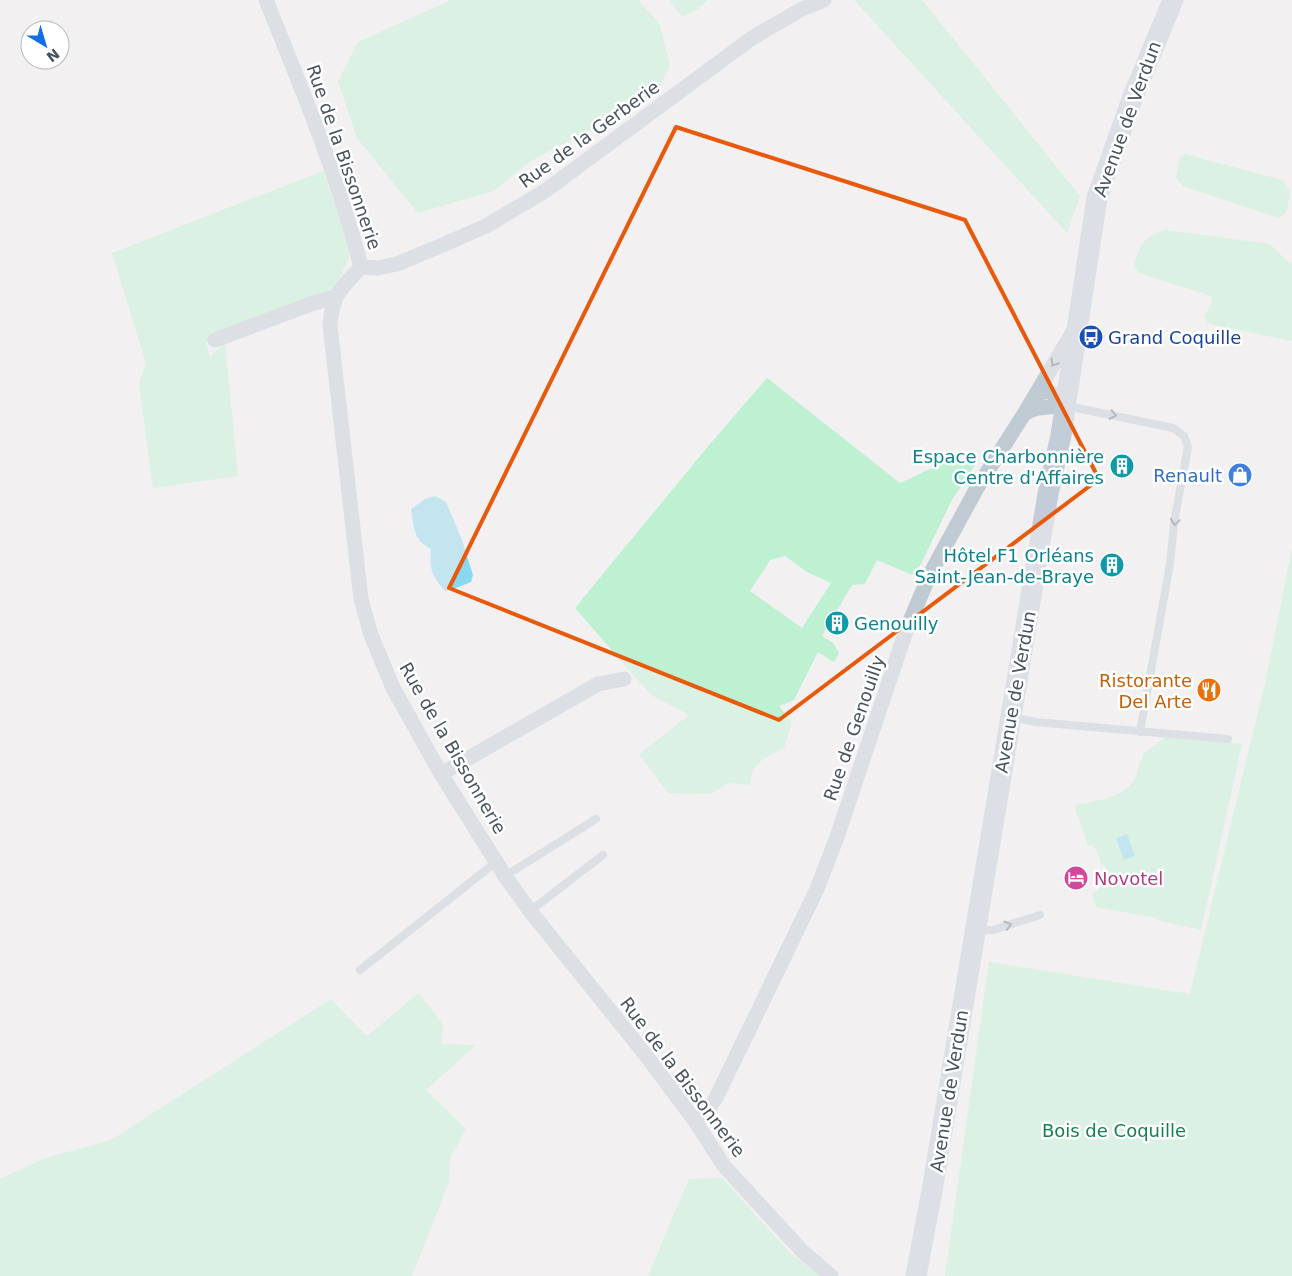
<svg xmlns="http://www.w3.org/2000/svg" width="1292" height="1276" font-family="'DejaVu Sans',sans-serif">
  <style>
    .green { fill: #bdf1d2; fill-rule: evenodd }
    .water { fill: #89d8ef }
    .lines { fill: none; stroke-linecap: round; stroke-linejoin: round }
    .service { stroke: #c0cad2; stroke-width: 8 }
    .minor { stroke: #c0cad2; stroke-width: 15 }
    .secondary { stroke: #c2cdd9; stroke-width: 21 }
    .oneway { stroke: #6b7781 }
    .marked { fill: none; stroke: #e8590c; stroke-width: 4; stroke-linejoin: round }
    .labels { text-anchor: middle; dominant-baseline: central; stroke-width: 5; stroke-linejoin: round; paint-order: stroke }
    .street-label { font-size: 18px; fill: #47535e; stroke: #fff }
    .transit-label { font-size: 18px; fill: #164399; stroke: #fff; text-anchor: start }
    .culture-label { font-size: 18px; fill: #0d838f; stroke: #fff; text-anchor: end }
    .shop-label { font-size: 18px; fill: #366cbe; stroke: #fff; text-anchor: end }
    .food-label { font-size: 18px; fill: #c56008; stroke: #fff; text-anchor: end }
    .hotel-label { font-size: 18px; fill: #b23c85; stroke: #fff; text-anchor: start }
    .park-label { font-size: 18px; fill: #15824d; stroke: #fff }
  </style>
  <rect width="100%" height="100%" fill="#f2f0f0"/>
  <path class="green" d="M 451,0 L 641,0 L 640,2 L 659,23 L 670,65 L 656,95 L 531,161 L 493,191 L 418,213 L 357,138 L 338,81 L 358,42 Z
    M 669,0 L 708,0 L 698,9 L 682,17 Z
    M 854,0 L 922,0 L 1080,196 L 1067,233 Z
    M 1185,154 L 1282,180 L 1290,191 L 1287,211 L 1279,218 L 1183,186 L 1176,178 L 1180,157 Z
    M 323,171 L 350,245 L 349,257 L 336,286 L 310,301 L 206,342 L 210,357 L 225,342 L 238,476 L 153,488 L 139,384 L 146,363 L 112,253 Z
    M 1166,230 L 1270,244 L 1287,261 L 1292,264 L 1292,341 L 1209,324 L 1204,317 L 1212,302 L 1211,296 L 1139,273 L 1134,266 C 1140,245 1143,236 1166,230 Z
    M 767,378 L 900,483 L 945,462 L 979,459 L 952,500 L 915,576 L 877,560 L 865,584 L 852,585 L 822,636 L 833,643 L 839,653 L 834,662 L 818,652 L 794,700 L 779,706 L 792,722 L 784,748 L 763,759 L 753,769 L 750,785 L 728,783 L 711,794 L 668,793 L 639,754 L 689,715 L 651,695 L 575,608 L 710,444 ZM 785,556 L 807,572 L 831,583 L 802,628 L 750,591 L 770,560 Z
    M 1292,548 L 1292,1276 L 945,1276 L 989,962 L 1190,994 L 1266,679 Z
    M 1167,736 L 1242,744 L 1201,930 L 1157,920 L 1157,918 L 1096,907 L 1092,894 L 1099,890 L 1099,888 C 1109,885 1107,875 1105,866 L 1101,864 L 1097,851 L 1092,845 L 1088,846 L 1075,808 L 1076,805 C 1096,800 1123,799 1134,780 C 1138,775 1138,767 1140,761 L 1142,761 L 1143,754 Z
    M 419,993 L 443,1025 L 441,1044 L 476,1045 L 426,1090 L 466,1129 L 450,1158 L 449,1182 L 412,1276 L 0,1276 L 0,1179 L 46,1158 L 111,1140 L 331,999 L 367,1036 Z
    M 722,1178 L 790,1253 L 820,1276 L 648,1276 L 689,1179 Z"/>
  <path class="water" d="M 435,496 L 446,502 L 462,540 L 473,575 L 471,582 L 456,588 L 445,591 C 432,577 429,568 431,549 C 413,540 414,527 411,509 L 425,499 Z
    M 1127,834 L 1135,856 L 1124,860 L 1116,838 Z"/>
  <g class="lines">
    <path class="service" d="M 1067,406 L 1173,428 L 1184,436 L 1188,447 L 1174,523 L 1170,564 L 1140,732
      M 1012,717 L 1035,722 L 1228,739
      M 505,876 L 596,819
      M 530,911 L 603,855
      M 977,931 L 993,930 L 1040,915
      M 360,970 L 496,862"/>
    <path class="minor" d="M 266,0 C 301,87 338,175 361,267 C 340,290 333,293 330,325 L 361,599 L 371,635 L 393,688 L 441,774 L 505,876 L 530,911 L 645,1054 L 695,1121 L 724,1166 L 803,1252 L 831,1276
      M 361,267 L 378,268 L 397,264 L 445,244 L 486,226 L 545,191 L 752,38 L 802,9 L 824,0
      M 215,340 L 311,304 L 335,297
      M 1033,399 C 1049,384 1053,394 1065,405
      M 1024,414 C 1041,404 1047,409 1065,405
      M 441,774 L 598,684 L 624,679
      M 695,1121 L 704,1114 L 716,1098 L 817,889 L 837,837 L 907,628 L 930,574 L 977,488 L 1024,414 L 1074,330"/>
    <path class="secondary" d="M 916,1276 L 933,1185 L 1048,494 L 1061,435 L 1097,198 L 1132,99 L 1173,0"/>
  </g>
  <defs><path id="oneway-chevron" d="M-2-3.5L2.5 0L-2 3.5" fill="none" stroke-width="1.6" stroke-linecap="round" stroke-linejoin="round" transform="scale(1.25)"/></defs>
  <g class="oneway">
    <use href="#oneway-chevron" transform="translate(1054 363) rotate(121)"/>
    <use href="#oneway-chevron" transform="translate(1113 415) rotate(12)"/>
    <use href="#oneway-chevron" transform="translate(1175 522) rotate(98)"/>
    <use href="#oneway-chevron" transform="translate(1008 925) rotate(-17)"/>
  </g>
  <path d="M0 0H1292V1276H0ZM 676,127 L 965,220 L 1099,479 L 779,720 L 449,588 Z" fill="#f2f0f0" fill-opacity=".55" fill-rule="evenodd"/>
  <path class="marked" d="M 676,127 L 965,220 L 1099,479 L 779,720 L 449,588 Z"/>
  <defs>
    <symbol id="bus-disc" viewBox="-11 -11 22 22"><circle r="9.5" fill="#1a4fb4" stroke="#fff"/><path d="M-5-6H5V4H4V6H2V4H-2V6H-4V4H-5ZM-3.5-4V0h7V-4ZM-3.5 1.2v1.5H-2V1.2ZM2 1.2v1.5H3.5V1.2Z" fill="#fff"/></symbol>
    <symbol id="building-disc" viewBox="-11 -11 22 22"><circle r="9.5" fill="#0f9aa8" stroke="#fff"/><path d="M-4-6H4V6H1V3H-1V6H-4ZM-2.5-4.3h1.7v1.8h-1.7ZM.8-4.3h1.7v1.8H.8ZM-2.5-1h1.7V.8h-1.7ZM.8-1h1.7V.8H.8Z" fill="#fff"/></symbol>
    <symbol id="shop-disc" viewBox="-11 -11 22 22"><circle r="9.5" fill="#3f7fe0" stroke="#fff"/><path d="M-5-2.5h2.3a2.7 3.5 0 0 1 5.4 0H5L5.5 6h-11ZM-1.5-2.5h3a1.5 2.3 0 0 0-3 0Z" fill="#fff"/></symbol>
    <symbol id="restaurant-disc" viewBox="-11 -11 22 22"><circle r="9.5" fill="#e8710a" stroke="#fff"/><path d="M-5-6h1v4h1v-4h1v4h1v-4h1v5L-1.5 .5V6h-2V.5L-5-1ZM5-6V6H3V1.5H1.5Q1.5-4 5-6Z" fill="#fff"/></symbol>
    <symbol id="hotel-disc" viewBox="-11 -11 22 22"><circle r="9.5" fill="#d1479c" stroke="#fff"/><path d="M-6-4.5h1.5V1H6V5H4.5V3h-9V5H-6ZM-4 0a1.8 1.8 0 1 1 3.6 0ZM.5 0V-2.5h3Q6-2.5 6 0Z" fill="#fff"/></symbol>
  </defs>
  <g fill-rule="evenodd">
    <use href="#bus-disc" x="1077" y="323" width="28" height="28"/>
    <use href="#building-disc" x="1108" y="452" width="28" height="28"/>
    <use href="#shop-disc" x="1226" y="461" width="28" height="28"/>
    <use href="#building-disc" x="1098" y="551" width="28" height="28"/>
    <use href="#building-disc" x="823" y="609" width="28" height="28"/>
    <use href="#restaurant-disc" x="1195" y="676" width="28" height="28"/>
    <use href="#hotel-disc" x="1062" y="864" width="28" height="28"/>
  </g>
  <g class="labels">
    <g class="street-label">
      <text transform="translate(1127 119) rotate(-70)">Avenue de Verdun</text>
      <text transform="translate(589 134) rotate(-36)">Rue de la Gerberie</text>
      <text transform="translate(344 157) rotate(71)">Rue de la Bissonnerie</text>
      <text transform="translate(1015 692) rotate(-80)">Avenue de Verdun</text>
      <text transform="translate(854 728) rotate(-71)">Rue de Genouilly</text>
      <text transform="translate(453 748) rotate(60)">Rue de la Bissonnerie</text>
      <text transform="translate(683 1077) rotate(53)">Rue de la Bissonnerie</text>
      <text transform="translate(949 1091) rotate(-81)">Avenue de Verdun</text>
    </g>
    <g class="transit-label">
      <text x="1108" y="337">Grand Coquille</text>
    </g>
    <g class="culture-label">
      <text x="1104" y="456">Espace Charbonnière<tspan x="1104" dy="21">Centre d'Affaires</tspan></text>
      <text x="1094" y="555">Hôtel F1 Orléans<tspan x="1094" dy="21">Saint-Jean-de-Braye</tspan></text>
      <text x="854" y="623" text-anchor="start">Genouilly</text>
    </g>
    <g class="shop-label">
      <text x="1222" y="475">Renault</text>
    </g>
    <g class="food-label">
      <text x="1192" y="680">Ristorante<tspan x="1192" dy="21">Del Arte</tspan></text>
    </g>
    <g class="hotel-label">
      <text x="1094" y="878">Novotel</text>
    </g>
    <g class="park-label">
      <text x="1114" y="1130">Bois de Coquille</text>
    </g>
  </g>
  <g transform="translate(45 45) rotate(142)"><circle r="24" fill="#ffffff" stroke="#b5babf"/>
  <path d="M0-4L9 19L0 12L-9 19Z" fill="#146ee8"/>
  <text y="-8" font-size="14" font-weight="bold" text-anchor="middle" fill="#47535e">N</text>
  </g>
</svg>
